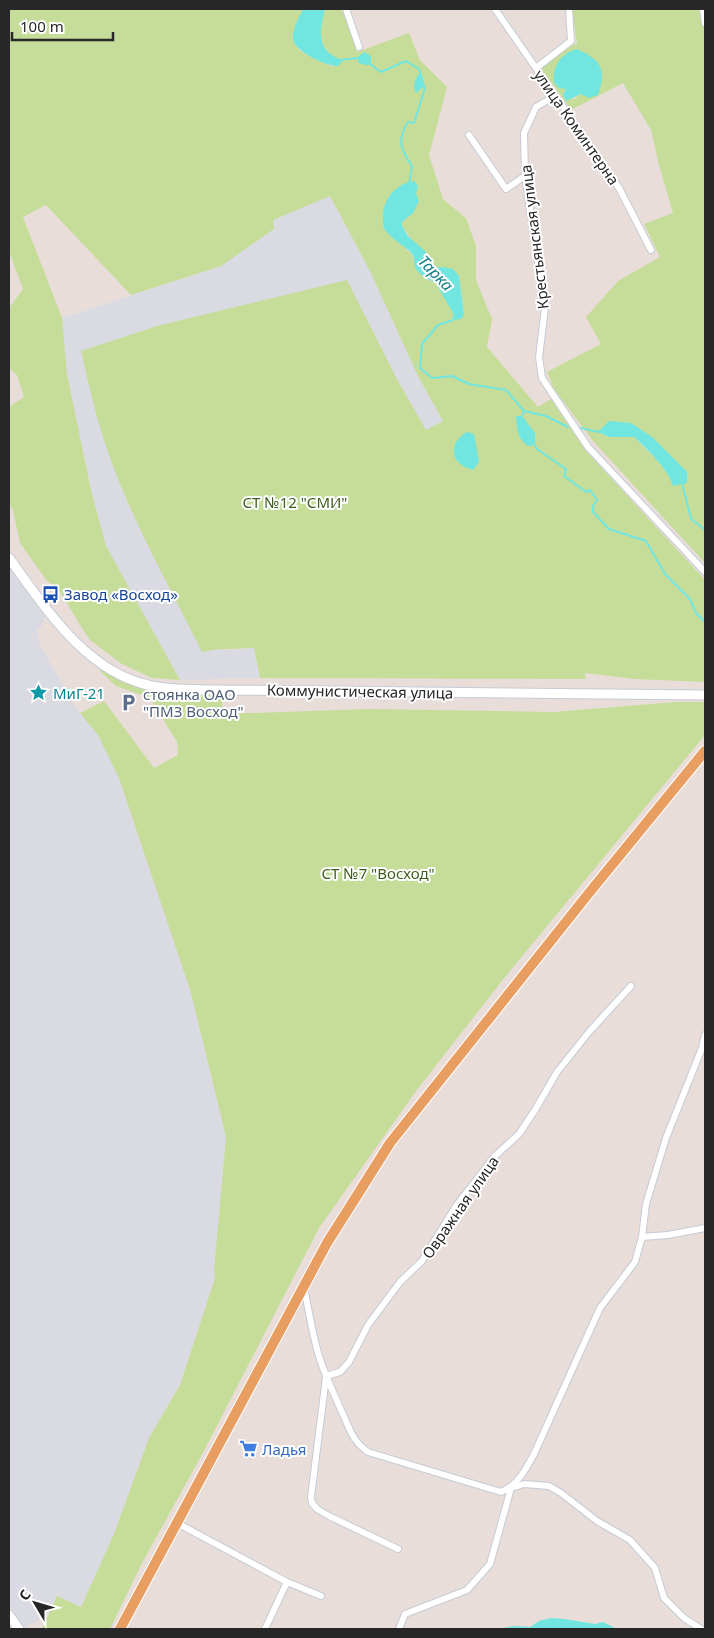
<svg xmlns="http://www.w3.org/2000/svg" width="714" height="1638" font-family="'Noto Sans',sans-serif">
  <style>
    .industrial { fill: #dadae2 }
    .green { fill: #c5dd98; fill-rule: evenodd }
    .water { fill: #71e6e1 }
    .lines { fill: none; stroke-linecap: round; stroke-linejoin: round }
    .stream { stroke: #71e6e1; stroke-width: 2 }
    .street-casing { stroke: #c5ccd5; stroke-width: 8 }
    .secondary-casing { stroke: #c5ccd5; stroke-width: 11 }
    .primary-casing { stroke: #fff; stroke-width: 12 }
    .street { stroke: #fff; stroke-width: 6 }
    .secondary { stroke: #fff; stroke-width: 9 }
    .primary { stroke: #e79e60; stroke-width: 10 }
    .labels { text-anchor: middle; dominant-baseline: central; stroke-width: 4; stroke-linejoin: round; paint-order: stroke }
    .street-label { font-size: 15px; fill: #272727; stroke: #fff }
    .park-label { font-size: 15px; fill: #3f5e1d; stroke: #fff }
    .transit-label { font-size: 15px; fill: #164399; stroke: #fff; text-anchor: start }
    .culture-label { font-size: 15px; fill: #0d838f; stroke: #fff; text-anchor: start }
    .service-label { font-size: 15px; fill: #4e5e75; stroke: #fff; text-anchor: start }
    .shop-label { font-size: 15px; fill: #366cbe; stroke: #fff; text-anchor: start }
    .water-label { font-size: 16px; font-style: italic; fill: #158388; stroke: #fff }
  </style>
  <rect width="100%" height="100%" fill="#e9ddd9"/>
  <path class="industrial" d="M 330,196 L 370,271 L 418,376 L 443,421 L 426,430 L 398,381 L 243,306 L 157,326 L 81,351 L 92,398 L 109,454 L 126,499 L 202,651 L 214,649 L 226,650 L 254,648 L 260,678 L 180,680 L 106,546 L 91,490 L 67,374 L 62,318 L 221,266 L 273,220 Z
    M 9,565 L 45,616 L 42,626 L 37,631 L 39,643 L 74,705 L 98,735 L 119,778 L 191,993 L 226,1137 L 214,1270 L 215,1278 L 180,1385 L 149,1438 L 114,1534 L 81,1607 L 57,1596 L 48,1615 L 24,1628 L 9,1605 Z"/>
  <path class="green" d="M 9,9 L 303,9 L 292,37 L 299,50 L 319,61 L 334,67 C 333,54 329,55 323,45 C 317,34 322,21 325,9 L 342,9 L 357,52 L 409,33 L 420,60 L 447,87 L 429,155 L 443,199 L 466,218 L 476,246 L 476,280 L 492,319 L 487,347 L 538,407 L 551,399 L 586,451 L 705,580 L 705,682 L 635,679 L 585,673 L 586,679 L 260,678 L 254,648 C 237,649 219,648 202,652 C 170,587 133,523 109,455 C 97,421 89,386 81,351 L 157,326 L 347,280 L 398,381 L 426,430 L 443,421 L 418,376 L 370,271 L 330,196 L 273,220 L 274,229 L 221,266 L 131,295 L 46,205 L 23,217 L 62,318 L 67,374 L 91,490 L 106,546 L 180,680 L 152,678 L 122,664 L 90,640 L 82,628 L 57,587 L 47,581 L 20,543 L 13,510 L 9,504 L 9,407 L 24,397 L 17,375 L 9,368 L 9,308 L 23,289 L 9,251 ZM 390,194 L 413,213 L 402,222 L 402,226 L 433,268 L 442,267 L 459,276 L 464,314 L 435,282 L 428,280 L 414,260 L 411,253 L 407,251 Z
    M 572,9 L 699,9 L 705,30 L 705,563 L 593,441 L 554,389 L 547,372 L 601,344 L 586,317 L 618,281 L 660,257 L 644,224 L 673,213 L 659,165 L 651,130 L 623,83 L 571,110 L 541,68 L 572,45 L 577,44 ZM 566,89 L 598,95 L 581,94 L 574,99 L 563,95 ZM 598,432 L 652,437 L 687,483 L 672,481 L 661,464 L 634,437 L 609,437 Z
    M 102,669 L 135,684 L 223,692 L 222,714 L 369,709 L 554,712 L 676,702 L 705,702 L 705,735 L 505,977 L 416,1091 L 319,1228 L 206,1447 L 141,1565 L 110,1629 L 42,1629 L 57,1596 L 81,1607 L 114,1534 L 149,1438 L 180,1385 L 215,1278 L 214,1270 L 226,1137 L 191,993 L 119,778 L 98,735 L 80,713 L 104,701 L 154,768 L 178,755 L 177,742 L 150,698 L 116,686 L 100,671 Z"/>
  <path class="water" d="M 303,9 L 325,9 C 319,32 316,52 343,60 L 338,66 C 327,67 294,51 293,39 C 292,30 299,17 303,9 Z
    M 577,49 C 601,60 607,69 598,95 L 589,98 L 581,94 L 566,101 L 563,95 L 566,89 L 559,88 L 554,83 C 552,67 561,53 577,49 Z
    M 364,52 L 371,56 L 371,65 L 366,65 L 359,63 L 357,58 Z
    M 420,73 L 424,86 L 416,93 C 412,85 415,79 420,73 Z
    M 414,181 L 418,186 L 416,194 L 419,201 L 413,213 L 402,222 L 402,226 L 408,236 L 426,252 L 427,262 L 432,268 L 442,267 L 453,269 L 459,276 L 464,314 L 461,319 L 453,320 L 453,313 L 435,282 C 428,280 420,275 416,269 C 414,264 415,258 412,254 C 406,246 393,241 385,230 C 383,227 383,223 383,219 C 382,200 395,184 414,181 Z
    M 516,416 L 522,416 L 535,433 L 535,445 L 528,446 C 517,438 517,429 516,416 Z
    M 609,421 L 631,423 L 652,437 L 687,472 L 687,483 L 673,486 C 669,470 646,448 634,437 L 609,437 L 598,432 Z
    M 467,432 L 474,434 L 479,462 L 473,470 C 450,464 447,444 467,432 Z
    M 551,1618 L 565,1619 L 595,1624 L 603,1622 L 617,1629 L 498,1629 L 514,1626 L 530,1627 L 539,1621 Z"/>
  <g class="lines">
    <path class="stream" d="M 342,60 L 357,58
      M 370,64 L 381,72 L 406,61 L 419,69 L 424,86 L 425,88 L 414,123 L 408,122 C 397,140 400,149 412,166 L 409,184
      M 453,320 L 438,325 L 422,344 L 420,368 L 432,378 L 452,376 L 469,384 L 506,390 L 524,411 L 522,416
      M 524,411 L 546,416 L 568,427
      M 581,428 L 599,432
      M 534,444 L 537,449 L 566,469 L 564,476 L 586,492 L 590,490 L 597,500 L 593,506 L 593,512 L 609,529 L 646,541 L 665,574 L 690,599 L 696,613 L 705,622
      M 682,483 L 691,519 L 705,530"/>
    <defs>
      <path id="street" d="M 346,9 L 359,47
        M 495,9 L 619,188 L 651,250
        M 703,9 L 705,23
        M 536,68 L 571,41 L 569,9
        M 555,96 L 536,107 L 524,133 L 525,176 L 545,308 L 539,357 L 542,378 L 588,447 L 705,572
        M 469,135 L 506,189 L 525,176
        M 642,1237 L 668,1235 L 705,1228
        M 304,1288 C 308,1307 311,1326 316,1345 C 321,1368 332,1389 341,1410 C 349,1427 352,1441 368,1452 L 501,1492 C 518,1485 526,1469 534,1454 L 600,1308 L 635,1262 L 642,1237 L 646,1204 L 666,1138 L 702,1048 L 705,1035
        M 326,1376 L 340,1372 L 349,1362 L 368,1325 L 400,1282 L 422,1261 L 456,1206 L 495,1156 L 519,1134 L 535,1110 L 557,1072 L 589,1032 L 631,986
        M 326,1377 L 311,1497 L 312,1503 L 317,1509 L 329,1516 L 398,1549
        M 177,1523 L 287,1582 L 321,1596
        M 265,1629 L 287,1582
        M 399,1629 L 405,1614 L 467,1590 L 490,1564 L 511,1488 L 524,1484 L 549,1486 L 561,1493 L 597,1521 L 630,1540 L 655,1568 L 664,1598 L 684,1618 L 701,1629"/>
      <path id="secondary" d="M 9,558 C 45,607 85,671 148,685 C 172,691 197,689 221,690 L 705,695
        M 9,1615 L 19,1629"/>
      <path id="primary" d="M 120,1629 L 327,1243 L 390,1143 L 589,893 L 705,751"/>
    </defs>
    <use href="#street" class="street-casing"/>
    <use href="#secondary" class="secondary-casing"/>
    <use href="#primary" class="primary-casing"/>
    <use href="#street" class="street"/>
    <use href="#secondary" class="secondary"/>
    <use href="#primary" class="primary"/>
  </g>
  <defs>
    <symbol id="bus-bare" viewBox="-9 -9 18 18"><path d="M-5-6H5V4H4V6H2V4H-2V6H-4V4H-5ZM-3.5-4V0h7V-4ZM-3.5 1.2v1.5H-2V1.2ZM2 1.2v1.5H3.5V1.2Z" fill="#1a4fb4" stroke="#fff" stroke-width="2.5" paint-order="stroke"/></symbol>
    <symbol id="sight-bare" viewBox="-9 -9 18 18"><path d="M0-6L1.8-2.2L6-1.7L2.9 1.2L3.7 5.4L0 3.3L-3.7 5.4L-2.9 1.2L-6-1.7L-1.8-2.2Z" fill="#0f9aa8" stroke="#fff" stroke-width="2.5" paint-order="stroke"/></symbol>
    <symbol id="parking-bare" viewBox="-9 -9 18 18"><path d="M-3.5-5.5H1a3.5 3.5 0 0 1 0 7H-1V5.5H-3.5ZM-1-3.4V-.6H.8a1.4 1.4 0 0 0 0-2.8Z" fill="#5c6f8a" stroke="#fff" stroke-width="2.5" paint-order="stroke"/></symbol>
    <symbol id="supermarket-bare" viewBox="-9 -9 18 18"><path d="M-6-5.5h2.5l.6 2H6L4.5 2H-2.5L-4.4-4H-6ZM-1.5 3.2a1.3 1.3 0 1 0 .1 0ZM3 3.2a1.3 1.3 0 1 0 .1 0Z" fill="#3f7fe0" stroke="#fff" stroke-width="2.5" paint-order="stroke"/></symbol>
  </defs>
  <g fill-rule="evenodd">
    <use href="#bus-bare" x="38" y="582" width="25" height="25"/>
    <use href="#sight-bare" x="26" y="680" width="25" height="25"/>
    <use href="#parking-bare" x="116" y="690" width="25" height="25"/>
    <use href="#supermarket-bare" x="236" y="1436" width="25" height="25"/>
  </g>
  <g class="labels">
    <g class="street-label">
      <text transform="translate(577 127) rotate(55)">улица Коминтерна</text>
      <text transform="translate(534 237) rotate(-97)">Крестьянская улица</text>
      <text transform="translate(360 691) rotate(1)">Коммунистическая улица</text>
      <text transform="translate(460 1207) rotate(-55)">Овражная улица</text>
    </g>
    <g class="park-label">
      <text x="295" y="502">СТ №12 "СМИ"</text>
      <text x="378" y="873">СТ №7 "Восход"</text>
    </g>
    <g class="transit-label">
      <text x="64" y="594">Завод «Восход»</text>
    </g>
    <g class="culture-label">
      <text x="53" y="693">МиГ-21</text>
    </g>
    <g class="service-label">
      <text x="143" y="694">стоянка ОАО<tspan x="143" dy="17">"ПМЗ Восход"</tspan></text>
    </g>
    <g class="shop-label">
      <text x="262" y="1449">Ладья</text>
    </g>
    <g class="water-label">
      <text transform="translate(436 273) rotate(46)">Тарка</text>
    </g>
  </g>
  <rect width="714" height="1638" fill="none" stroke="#272727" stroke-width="20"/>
  <g transform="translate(35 1603) rotate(308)" stroke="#ffffff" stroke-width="4" paint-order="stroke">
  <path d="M0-4L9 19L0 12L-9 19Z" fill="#272727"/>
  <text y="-8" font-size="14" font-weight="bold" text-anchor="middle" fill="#272727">С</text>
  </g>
  <path d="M12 32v8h101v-8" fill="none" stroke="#272727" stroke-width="2.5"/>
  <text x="20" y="32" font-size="15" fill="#272727" stroke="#ffffff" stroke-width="4" paint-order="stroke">100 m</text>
</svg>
